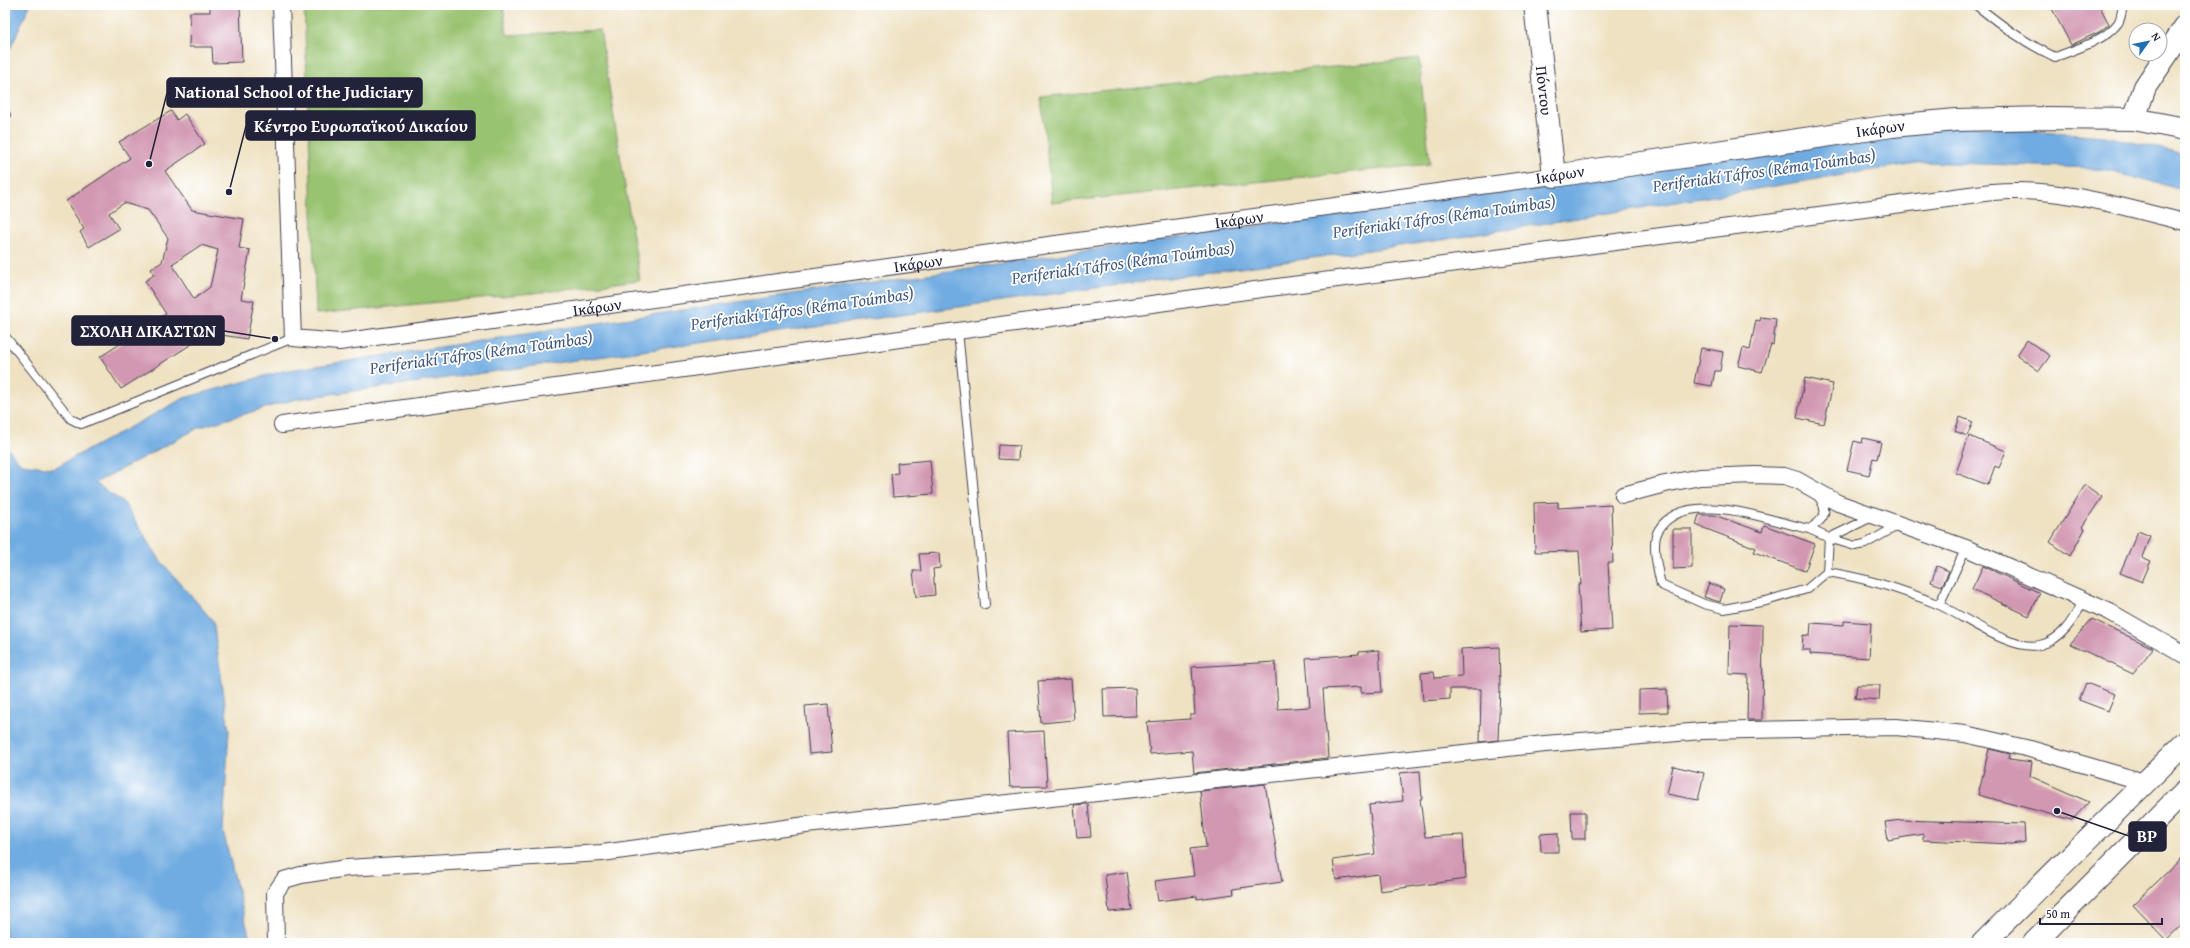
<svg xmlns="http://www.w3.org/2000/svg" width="2190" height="948" font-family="'Gentium Book Plus',serif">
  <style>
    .green { fill: #98c370; stroke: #5d7256 }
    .water { fill: #6fabe1; stroke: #48668e }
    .building { fill: #d298b2; fill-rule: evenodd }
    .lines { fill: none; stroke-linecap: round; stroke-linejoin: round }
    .lane-casing { stroke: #413f4f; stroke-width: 10 }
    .street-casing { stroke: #413f4f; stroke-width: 18 }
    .secondary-casing { stroke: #413f4f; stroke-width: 24 }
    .primary-casing { stroke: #413f4f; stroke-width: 24 }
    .lane { stroke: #fff; stroke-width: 8 }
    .street { stroke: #fff; stroke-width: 16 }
    .secondary { stroke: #fff; stroke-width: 22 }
    .primary { stroke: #fff; stroke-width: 22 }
    .labels { text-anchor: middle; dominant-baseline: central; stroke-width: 3.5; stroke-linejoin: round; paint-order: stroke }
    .street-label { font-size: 16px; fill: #22223b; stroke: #fff }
    .water-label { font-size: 17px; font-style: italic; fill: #41597d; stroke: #fff }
    .leader { fill: none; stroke: #22223b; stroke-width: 1.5 }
    .callout-dot { fill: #22223b; stroke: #fff; stroke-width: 1.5 }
    .callout { fill: #22223b; stroke: #22223b; stroke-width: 1.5 }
    .callout-label { font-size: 17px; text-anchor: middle; font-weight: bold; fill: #fff }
  </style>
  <rect width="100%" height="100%" fill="#fff"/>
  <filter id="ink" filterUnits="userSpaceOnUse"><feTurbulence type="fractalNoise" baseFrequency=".025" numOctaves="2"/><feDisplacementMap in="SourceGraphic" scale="8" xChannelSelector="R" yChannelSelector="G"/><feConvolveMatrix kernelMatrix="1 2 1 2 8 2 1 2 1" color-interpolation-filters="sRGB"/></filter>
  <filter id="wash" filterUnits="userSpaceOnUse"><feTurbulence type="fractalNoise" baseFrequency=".012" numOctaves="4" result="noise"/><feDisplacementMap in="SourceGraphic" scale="16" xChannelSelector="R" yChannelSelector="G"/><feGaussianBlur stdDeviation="0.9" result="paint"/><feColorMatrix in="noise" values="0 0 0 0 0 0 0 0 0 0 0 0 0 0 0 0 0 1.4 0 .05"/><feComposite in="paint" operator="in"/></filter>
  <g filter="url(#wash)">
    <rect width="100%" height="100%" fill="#efe2c3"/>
    <path class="green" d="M 304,5 L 503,5 L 507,35 L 600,30 L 640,280 L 544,292 L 316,314 Z
      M 1419,58 L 1430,164 L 1052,203 L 1041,97 Z"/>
    <path class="water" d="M 5,5 L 30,5 L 10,49 L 5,54 Z
      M 1950,124 L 2105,136 L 2185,154 L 2185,190 L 2095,168 L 1923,162 L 1442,240 L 296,399 L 200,427 L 95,483 L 124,503 L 160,560 L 213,621 L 229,730 L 223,831 L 251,943 L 5,943 L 5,445 L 21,464 L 54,468 L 184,398 L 283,371 L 676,311 Z"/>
    <g id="blocks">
      <path class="building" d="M 240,5 L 242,62 L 213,63 L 212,47 L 189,47 L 190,12 L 210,12 L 210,6 Z
        M 2050,5 L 2099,5 L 2109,24 L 2099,32 L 2071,45 Z
        M 171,111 L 177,120 L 185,114 L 205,144 L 165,171 L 192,210 L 244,219 L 239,248 L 250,250 L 241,299 L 254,301 L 247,339 L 209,333 L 121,389 L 100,357 L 166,314 L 145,281 L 154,275 L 151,269 L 162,262 L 168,238 L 148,210 L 124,203 L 109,213 L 119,229 L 89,247 L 80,232 L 84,229 L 66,201 L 130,158 L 119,142 ZM 201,245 L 218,250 L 210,287 L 194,299 L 172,264 Z
        M 1761,317 L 1776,319 L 1773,345 L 1771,344 L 1762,372 L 1738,366 L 1743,348 L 1750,350 L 1756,320 L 1760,321 Z
        M 2027,340 L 2050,356 L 2039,371 L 2017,355 Z
        M 1701,348 L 1723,352 L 1720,371 L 1715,371 L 1712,386 L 1694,383 Z
        M 1805,378 L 1833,384 L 1824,424 L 1797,418 Z
        M 1960,417 L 1973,422 L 1967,436 L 1955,431 Z
        M 1969,436 L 2006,451 L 1999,468 L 1995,466 L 1988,485 L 1956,473 Z
        M 1863,438 L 1881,442 L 1877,459 L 1873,458 L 1869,475 L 1847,470 L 1854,441 L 1862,443 Z
        M 999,445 L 1019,446 L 1018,460 L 998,459 Z
        M 930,460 L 933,494 L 893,497 L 891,474 L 898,473 L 897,463 Z
        M 2085,485 L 2102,497 L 2082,527 L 2085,529 L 2070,556 L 2050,542 Z
        M 1558,502 L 1558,508 L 1611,505 L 1613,563 L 1608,563 L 1612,630 L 1581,632 L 1578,584 L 1581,584 L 1579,551 L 1535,552 L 1534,503 Z
        M 1699,515 L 1714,515 L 1762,532 L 1764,525 L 1815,544 L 1805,571 L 1754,552 L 1756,548 L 1696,525 Z
        M 1673,529 L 1692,529 L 1692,568 L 1673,569 Z
        M 2138,531 L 2150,536 L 2142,557 L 2151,561 L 2142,582 L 2120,573 Z
        M 939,553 L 940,568 L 933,569 L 935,595 L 916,597 L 913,571 L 921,571 L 919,554 Z
        M 1937,566 L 1949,571 L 1942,586 L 1931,582 Z
        M 1983,566 L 2040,593 L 2029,616 L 1972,589 Z
        M 1709,583 L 1724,589 L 1720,602 L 1704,597 Z
        M 2092,619 L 2153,648 L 2133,674 L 2070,644 Z
        M 1844,621 L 1871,623 L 1869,658 L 1810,654 L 1810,650 L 1802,650 L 1803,635 L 1810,636 L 1811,623 L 1844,625 Z
        M 1730,624 L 1763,625 L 1762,720 L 1747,720 L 1748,675 L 1729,674 Z
        M 1499,647 L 1500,688 L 1498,740 L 1480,742 L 1481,689 L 1450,689 L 1450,699 L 1423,701 L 1421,673 L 1434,672 L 1435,678 L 1462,676 L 1461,649 Z
        M 1379,650 L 1382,692 L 1361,693 L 1361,687 L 1323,689 L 1328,758 L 1194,773 L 1192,751 L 1150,754 L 1147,722 L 1190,719 L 1190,715 L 1195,715 L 1192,667 L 1275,662 L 1278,709 L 1310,707 L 1306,658 L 1359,654 L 1359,652 Z
        M 1071,679 L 1074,720 L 1041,723 L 1038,681 Z
        M 2086,683 L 2115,694 L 2108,711 L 2079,700 Z
        M 1857,685 L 1880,685 L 1879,700 L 1855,698 Z
        M 1135,688 L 1136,716 L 1104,717 L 1103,689 Z
        M 1667,689 L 1668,712 L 1639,713 L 1639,690 Z
        M 828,704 L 832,752 L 809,754 L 805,706 Z
        M 1044,731 L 1047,786 L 1010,787 L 1007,733 Z
        M 1989,749 L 2010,754 L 2009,759 L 2032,762 L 2030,776 L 2089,802 L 2072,820 L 1978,795 Z
        M 1673,766 L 1704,773 L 1698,800 L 1667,794 Z
        M 1420,771 L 1422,799 L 1420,799 L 1425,837 L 1463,835 L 1466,879 L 1380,891 L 1378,874 L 1336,880 L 1333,860 L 1375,854 L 1369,805 L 1403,801 L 1400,773 Z
        M 1265,784 L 1282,882 L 1233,889 L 1234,894 L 1197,899 L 1197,896 L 1158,901 L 1155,881 L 1194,876 L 1190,849 L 1206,847 L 1200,791 Z
        M 1088,804 L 1091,837 L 1077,838 L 1074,805 Z
        M 1571,812 L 1585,812 L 1585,839 L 1572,839 Z
        M 1902,820 L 2024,824 L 2025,842 L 2011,844 L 1923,840 L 1923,834 L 1888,840 L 1885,822 Z
        M 1558,833 L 1558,852 L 1541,852 L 1540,834 Z
        M 2185,855 L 2185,922 L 2166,940 L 2133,905 Z
        M 1127,872 L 1132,910 L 1109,912 L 1105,875 Z"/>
    </g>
  </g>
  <g filter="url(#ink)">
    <use href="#blocks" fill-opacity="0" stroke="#413f4f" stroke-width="1"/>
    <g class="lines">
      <defs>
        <path id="lane" d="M 1976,5 C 2001,25 2025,43 2055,57 C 2074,50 2106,40 2118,23 C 2121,19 2122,10 2123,5
          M 5,117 L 6,115
          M 958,331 L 985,605
          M 5,336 L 71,419 L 81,424 L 293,338
          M 1818,496 C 1830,512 1824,520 1809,529 C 1770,521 1683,486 1658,531 C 1651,544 1658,570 1661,585 L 1704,604 L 1724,609 L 1766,601 L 1807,589 L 1827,572 L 1829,538 L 1855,546 L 1865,544 L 1899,525
          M 1809,529 L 1829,538 L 1874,516
          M 1827,572 C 1866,578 1901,589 1937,604 C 1963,615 2011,652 2040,645 C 2062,640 2073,620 2083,602
          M 1939,605 L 1966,548"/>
        <g id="street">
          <path id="s1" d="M 281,5 L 293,338 L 339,342 L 1554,176"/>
          <path d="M 282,425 L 1202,297 L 1992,192 C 2059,186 2121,207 2185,222"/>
          <path d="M 1623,495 L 1665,484 L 1700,477 L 1755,475 L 1784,476 L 1797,480 L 1838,503 L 1966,548 L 2110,612 L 2185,655"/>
          <path d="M 276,943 L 275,893 L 284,880 L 301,875 L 347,868 L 602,853 L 806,825 L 1545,744 L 1702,731 L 1896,727 L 1965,734 L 2030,749 L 2144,782"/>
        </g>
        <g id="secondary">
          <path id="s2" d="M 1535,5 L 1554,176 L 1892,126 L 1956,120 L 2046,118 L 2134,119 L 2185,129"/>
          <path d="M 2134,119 L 2145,87 L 2185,27"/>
        </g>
        <path id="primary" d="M 1983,943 L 2185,743
          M 2034,943 L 2185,791"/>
      </defs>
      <use href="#lane" class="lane-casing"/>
      <use href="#street" class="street-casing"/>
      <use href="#secondary" class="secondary-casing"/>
      <use href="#primary" class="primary-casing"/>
      <use href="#lane" class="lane"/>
      <use href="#street" class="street"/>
      <use href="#secondary" class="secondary"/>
      <use href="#primary" class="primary"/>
    </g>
  </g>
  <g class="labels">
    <g class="street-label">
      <text stroke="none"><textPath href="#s2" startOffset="86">Πόντου</textPath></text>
      <text stroke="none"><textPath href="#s2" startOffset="502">Ικάρων</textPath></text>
      <text transform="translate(1560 174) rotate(-9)">Ικάρων</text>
      <text stroke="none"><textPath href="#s1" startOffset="1288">Ικάρων</textPath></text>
      <text stroke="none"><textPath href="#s1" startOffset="964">Ικάρων</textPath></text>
      <text stroke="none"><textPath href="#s1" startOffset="640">Ικάρων</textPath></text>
    </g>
    <g class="water-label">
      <text transform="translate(1764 170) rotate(-8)">Periferiakí Táfros (Réma Toúmbas)</text>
      <text transform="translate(1444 216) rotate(-8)">Periferiakí Táfros (Réma Toúmbas)</text>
      <text transform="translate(1123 262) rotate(-8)">Periferiakí Táfros (Réma Toúmbas)</text>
      <text transform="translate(802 308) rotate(-8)">Periferiakí Táfros (Réma Toúmbas)</text>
      <text transform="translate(481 352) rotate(-8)">Periferiakí Táfros (Réma Toúmbas)</text>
    </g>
  </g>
  <path class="leader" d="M149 164L167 93M229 192L246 126M275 339L224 331M2057 811L2129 836"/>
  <g class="callout-dot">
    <circle cx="149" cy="164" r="4"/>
    <circle cx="229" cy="192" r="4"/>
    <circle cx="275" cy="339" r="4"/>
    <circle cx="2057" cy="811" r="4"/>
  </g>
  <g class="callout">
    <rect x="167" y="78" width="255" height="29" rx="4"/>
    <rect x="246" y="111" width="229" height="29" rx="4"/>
    <rect x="72" y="316" width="152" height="29" rx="4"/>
    <rect x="2129" y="822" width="37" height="29" rx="4"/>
  </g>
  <g class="callout-label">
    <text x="294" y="98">National School of the Judiciary</text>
    <text x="361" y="132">Κέντρο Ευρωπαϊκού Δικαίου</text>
    <text x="148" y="337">ΣΧΟΛΗ ΔΙΚΑΣΤΩΝ</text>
    <text x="2147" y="842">BP</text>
  </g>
  <rect width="2190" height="948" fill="none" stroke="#fff" stroke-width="20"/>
  <g transform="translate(2148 42) rotate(57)"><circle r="19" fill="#ffffff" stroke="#a7a7b1"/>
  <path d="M0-3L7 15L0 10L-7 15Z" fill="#1f6fb2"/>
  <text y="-6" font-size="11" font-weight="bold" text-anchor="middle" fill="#22223b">N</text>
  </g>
  <path d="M2040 918v6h122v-6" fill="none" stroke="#22223b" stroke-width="2"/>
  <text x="2046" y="918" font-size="12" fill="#22223b" stroke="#ffffff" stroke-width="3" paint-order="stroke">50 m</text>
</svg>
